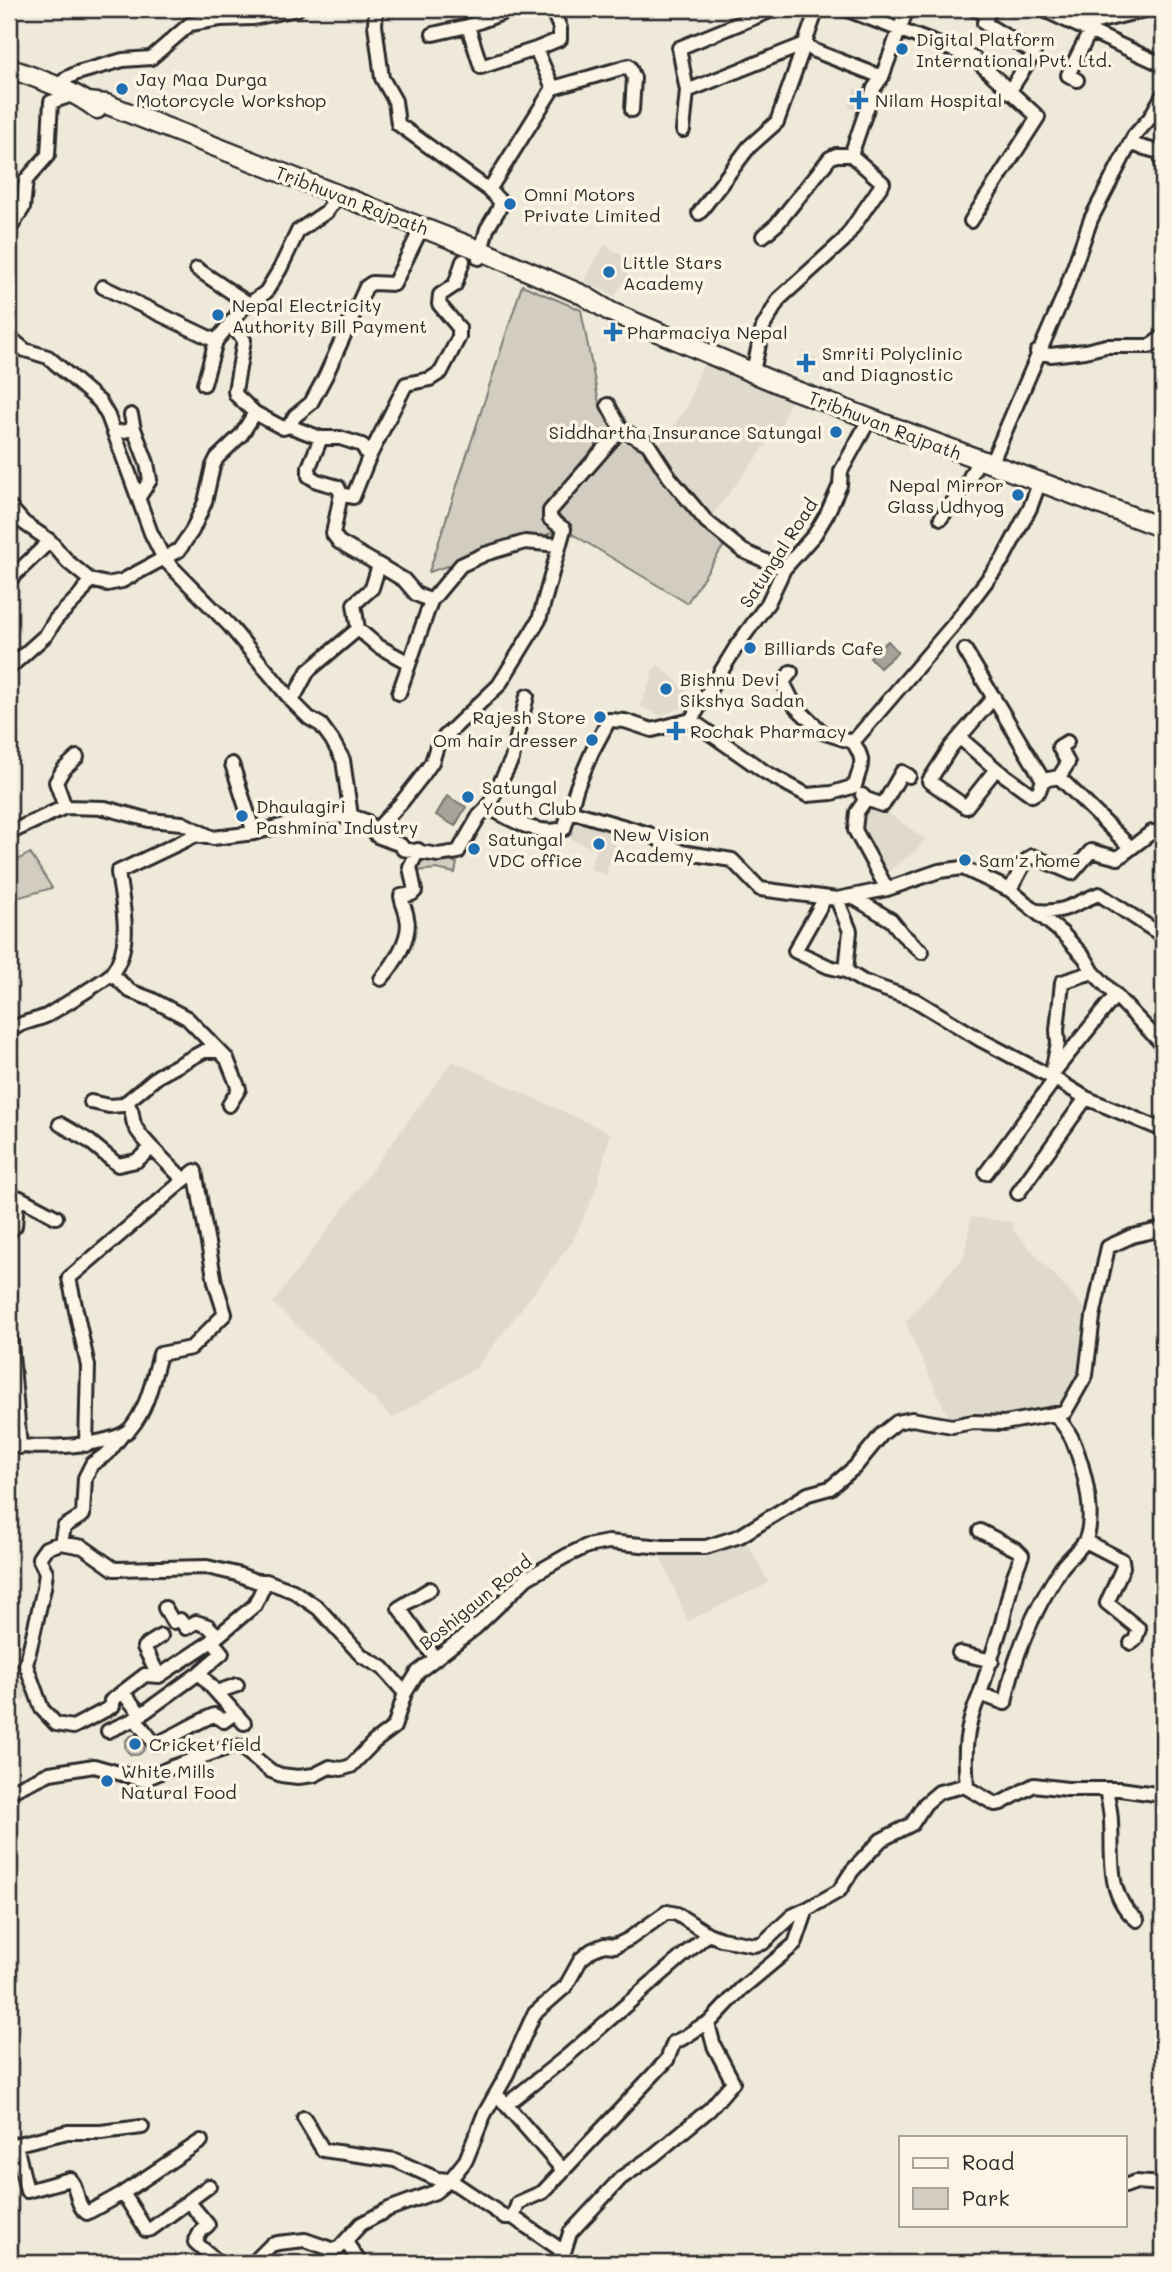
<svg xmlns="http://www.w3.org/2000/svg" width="1172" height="2272" font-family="Mali,sans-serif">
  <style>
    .built { fill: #e0dacc }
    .green { fill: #d2cdc0; stroke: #7e7c76; stroke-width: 2 }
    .water { fill: #a6a399; stroke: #75736d; stroke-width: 2 }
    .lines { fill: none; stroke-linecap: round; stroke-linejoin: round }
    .minor-casing { stroke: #2b2b2b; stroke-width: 18 }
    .highway-casing { stroke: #2b2b2b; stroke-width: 23 }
    .minor { stroke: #fcf5e5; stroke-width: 12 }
    .highway { stroke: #fcf5e5; stroke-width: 18 }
    .poi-dot { fill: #1f6fb2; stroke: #fcf5e5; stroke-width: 2.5 }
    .labels { text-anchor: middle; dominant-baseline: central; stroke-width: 7; stroke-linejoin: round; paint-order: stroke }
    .poi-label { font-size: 18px; fill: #2b2b2b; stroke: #fcf5e5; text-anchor: start }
    .street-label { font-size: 18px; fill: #2b2b2b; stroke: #fcf5e5 }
  </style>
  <rect width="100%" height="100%" fill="#efe9da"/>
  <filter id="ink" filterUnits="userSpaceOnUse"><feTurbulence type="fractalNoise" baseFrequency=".0143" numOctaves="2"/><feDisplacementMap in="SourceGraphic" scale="14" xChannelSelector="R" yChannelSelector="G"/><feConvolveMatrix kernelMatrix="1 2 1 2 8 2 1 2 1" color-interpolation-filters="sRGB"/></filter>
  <g filter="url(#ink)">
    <path class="built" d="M 855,87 L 870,93 L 864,113 L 848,107 Z
      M 604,245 L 635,262 L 615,296 L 584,281 Z
      M 803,351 L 817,358 L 809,376 L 796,368 Z
      M 704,361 L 791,401 L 780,427 L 711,517 L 680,487 L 656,450 L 686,408 Z
      M 658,665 L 692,695 L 682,707 L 661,716 L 640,706 L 653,676 L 650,674 Z
      M 871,801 L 925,839 L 917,850 L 885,874 L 872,857 L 857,819 Z
      M 576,815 L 619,830 L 606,875 L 590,869 L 596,849 L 572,840 L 570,836 Z
      M 453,1061 L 610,1133 L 597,1187 L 573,1241 L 477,1367 L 393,1418 L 273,1303 Z
      M 971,1217 L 1013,1222 L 1013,1230 L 1085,1309 L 1075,1390 L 1061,1408 L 1036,1414 L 1009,1414 L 952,1426 L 905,1322 L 964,1257 Z
      M 744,1537 L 769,1583 L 688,1621 L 660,1556 Z
      M 18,1659 L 33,1694 L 21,1701 L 15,1692 L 9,1694 L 9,1662 Z"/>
    <path class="green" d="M 522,285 L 581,310 L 599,403 L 728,539 L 687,603 L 564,529 L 429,572 Z
      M 30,853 L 52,888 L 9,900 L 9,865 Z
      M 420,853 L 457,863 L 455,873 L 436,869 L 416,871 Z
      M125 1745a10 10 0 1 1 20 0a10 10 0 1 1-20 0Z"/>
    <path class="water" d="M 888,641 L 898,652 L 880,668 L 870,657 Z
      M 447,796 L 466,807 L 455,826 L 436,815 Z"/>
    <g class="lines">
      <defs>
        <path id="minor" d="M 376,9 L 375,25 L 382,78 L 395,101 L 398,124 L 489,190
          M 845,9 L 974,58 L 1038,117 L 971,221
          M 974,9 L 988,14 L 984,23 L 1034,53 L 1009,92
          M 1042,9 L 1163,65
          M 468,26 L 481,67 L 536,49
          M 1080,26 L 1149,9
          M 433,34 L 468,26 L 513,9
          M 1077,80 L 1068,75 L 1090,31
          M 57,87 L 67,78 L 77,73 L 123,60 L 151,58 L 190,24 L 220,19 L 253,18 L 297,9
          M 553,88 L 629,66 L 634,78 L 632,110
          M 687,91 L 805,44 L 815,51 L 882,77
          M 683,130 L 687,91 L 679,48 L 775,9
          M 1130,144 L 1163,153
          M 1161,153 L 1163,169
          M 699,213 L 749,147 L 777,122 L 817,9
          M 9,230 L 23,208 L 26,180 L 48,155 L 51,102 L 72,95
          M 763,236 L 777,224 L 830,158 L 836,155 L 851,155
          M 479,258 L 487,229 L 499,209 L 500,201 L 489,190 L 553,88 L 536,49 L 560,39 L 560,28 L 552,9
          M 197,269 L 249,304
          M 103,287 L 216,341
          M 9,337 L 25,350 L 48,357 L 100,402 L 108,416 L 151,533 L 164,559 L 229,625 L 292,701 L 309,718 L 321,725 L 332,740 L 343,760 L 351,816
          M 1037,352 L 1051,355 L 1085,351 L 1106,346 L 1150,346 L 1163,337
          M 753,371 L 763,327 L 779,299 L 844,240 L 883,183 L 851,155 L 874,88 L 882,77 L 907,9
          M 204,384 L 216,341 L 242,309 L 266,292 L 280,269 L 298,231 L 326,212 L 338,195
          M 608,405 L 621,429 L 648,444 L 670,478 L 706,521 L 743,551 L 784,569
          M 255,413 L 283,428 L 289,426 L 295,416 L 311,403 L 325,377 L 366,287 L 372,283 L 394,284 L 418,235
          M 131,415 L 134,429
          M 289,426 L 321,438 L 309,467 L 309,476 L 317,481 L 338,487 L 341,494 L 333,534 L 339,542 L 379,565
          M 115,433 L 134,429 L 147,463 L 150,480 L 139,497
          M 321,438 L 340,438 L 362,445 L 369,457 L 406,384 L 430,379 L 441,372 L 459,337 L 459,328 L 439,304 L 440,295 L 455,285 L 463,261
          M 991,464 L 1064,295 L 1091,219 L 1134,136 L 1150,118 L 1163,95
          M 341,494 L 353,497 L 369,457
          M 9,506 L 24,523 L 50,541
          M 941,518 L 967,483 L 978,461
          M 9,580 L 50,541 L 68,562 L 90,580
          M 358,629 L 378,646 L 409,663
          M 965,650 L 1043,780 L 1059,777 L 1068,763 L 1059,747 L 1067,742
          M 9,668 L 46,635 L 56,619 L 80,595 L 90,580 L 107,584 L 122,581 L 179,550 L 192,531 L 205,502 L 213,466 L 217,458 L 241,435 L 255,413 L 236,395 L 235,391 L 244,340 L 230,323
          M 791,672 L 783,682 L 795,706 L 822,732 L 853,742
          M 399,693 L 431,601 L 461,565 L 485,554 L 525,542 L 559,545
          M 994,697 L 951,747 L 929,781 L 966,807 L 996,769
          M 292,701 L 308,671 L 358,629 L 354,604 L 372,588 L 379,565 L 404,580 L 416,594 L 431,601
          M 691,720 L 765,772 L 807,795 L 832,793 L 855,786
          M 960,738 L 996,769 L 1032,795 L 1039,791 L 1043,780
          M 232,764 L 254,833
          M 1059,777 L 1131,848
          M 855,786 C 860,765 867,763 853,742 L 954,624 L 1003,559 L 1030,508 L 1040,481
          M 862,795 L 866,799 L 883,805 L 902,772 L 909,776
          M 866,799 L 857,812 L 855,830 L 887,889 L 939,871 L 963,868 L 1010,890 L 1063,934 L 1085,958 L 1093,972 L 1163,1045
          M 65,807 L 56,782 L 63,770 L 77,757
          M 488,807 L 512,759 L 527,696
          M 570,811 L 649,834 L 681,852 L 732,860 L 760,889 L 837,899 L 887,889
          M 375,831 L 401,803 L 423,775 L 432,762 L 438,743 L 499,685 L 539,620 L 564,529 L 550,519 L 550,511 L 621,429
          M 9,833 L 65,807 L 105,808 L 149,820 L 182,823 L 213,838 L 254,833 L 311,818 L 351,816 L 366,821 L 375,831 L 377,836 L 401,845 L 403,849 L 438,855 L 458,852 L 479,816 L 488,807 C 512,820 536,836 564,829 L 577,787 L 592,752 L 609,720 L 625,721 L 652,730 L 691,720 L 738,644 L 768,603 L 784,569 L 815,534 L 827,514 L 840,485 L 841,471 L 869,420
          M 1010,890 L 1025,862 L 1032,856 L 1072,873 L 1091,851 L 1118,858 L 1152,832 L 1163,832
          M 853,897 L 891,920 L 903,935 L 922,952
          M 825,898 L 795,951 L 829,967 L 846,971 L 850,931 L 837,899
          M 1037,911 C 1065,914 1075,903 1099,894 L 1163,936
          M 846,971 L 864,982 L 915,1000 L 981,1040 L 1055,1079 L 1086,1098 L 1163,1130
          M 112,974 L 130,991 L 151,999 L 187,1018 L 227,1059 L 239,1089 L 229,1105
          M 381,979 C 393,966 412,937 407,918 C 406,910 402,904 401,896 L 412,894 L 415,891 L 410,867 L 418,850
          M 9,1033 C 19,1021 34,1022 48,1015 C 57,1009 108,979 112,973 C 134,945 122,903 118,872 L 196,835 L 206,837
          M 1053,1073 L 1116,995
          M 1051,1076 L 1058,1043 L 1057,1030 L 1062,982 L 1093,972
          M 91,1102 L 109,1106 L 123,1105 L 158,1076 L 204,1051 L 219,1051
          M 126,1102 C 134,1113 131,1113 134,1124 C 137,1133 146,1141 152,1148
          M 60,1124 L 89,1141 L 118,1165 L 136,1161 L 152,1148 L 184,1180 L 69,1278 L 88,1366 L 86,1445
          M 986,1173 L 1055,1079
          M 1018,1193 L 1086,1098
          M 9,1232 L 15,1226 L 17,1201 L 20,1198 L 56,1217
          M 9,1341 L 11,1342 L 20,1447
          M 9,1444 C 32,1450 113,1447 130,1429 C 148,1408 153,1379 160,1354 L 191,1348 L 225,1314 L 215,1282 L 195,1171 L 184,1180
          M 980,1531 L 1017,1550 L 1022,1555 L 1013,1578 L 1002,1623 L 980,1694
          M 1085,1541 L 1122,1560 L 1123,1567 L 1107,1603 L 1139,1629 L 1135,1640 L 1131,1643
          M 61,1543 L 64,1527 L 83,1515 L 85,1478 L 92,1464 L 108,1453 L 122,1435
          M 430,1589 L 399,1608 L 435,1658
          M 165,1608 L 173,1622 L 180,1620 L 186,1628 L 196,1622 L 208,1626 L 215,1633 L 212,1641 L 159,1676 L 145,1675 L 111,1701 L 113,1706 L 73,1727 L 56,1724 L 42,1709 L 26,1665 L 44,1588 L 46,1572 L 39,1558 L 46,1548 L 61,1543 L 83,1547 L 114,1569 L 207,1567 L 237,1574 L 256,1581 L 266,1581 L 293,1591 L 318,1608 L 362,1656 L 383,1668 L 405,1693
          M 959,1653 L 992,1661
          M 199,1673 L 244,1723
          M 159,1676 L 144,1647 L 161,1636
          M 122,1692 L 140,1713
          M 217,1692 L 237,1685
          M 135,1719 L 155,1744 C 176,1736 194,1723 214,1715 L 224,1721 L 235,1713
          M 108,1731 L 135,1719 L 199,1673 L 222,1653 L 212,1641 L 255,1605 L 266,1581
          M 964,1786 L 967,1787 C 964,1749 965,1729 980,1694 L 1005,1703 C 1014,1654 1033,1612 1060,1570 C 1067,1559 1079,1551 1085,1541 C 1097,1516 1083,1465 1073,1441 C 1069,1431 1061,1422 1055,1414
          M 1106,1789 C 1108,1800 1111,1811 1111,1822 C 1113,1857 1106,1896 1137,1920
          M 9,1792 L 50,1773 L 94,1766 L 143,1780 L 170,1768 L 232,1746 L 241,1747 L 271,1771 L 281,1775 L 298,1777 L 314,1775 L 330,1767 L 341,1769 L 351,1766 L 374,1742 L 394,1727 L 405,1693 L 418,1672 L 475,1628 L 527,1578 L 566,1556 L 587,1546 L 608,1542 L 663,1547 L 706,1547 L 740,1536 L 808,1494 L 830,1488 L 855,1467 L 882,1434 L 897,1422 L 912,1419 L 952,1426 L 973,1422 L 1004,1423 L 1065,1412 L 1086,1375 L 1093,1317 L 1108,1247 L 1132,1236 L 1163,1229
          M 501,2099 L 563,2170
          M 506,2105 L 566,2057 L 708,1934
          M 304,2118 L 323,2150 L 395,2160 L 437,2179 L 450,2180 L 505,2217 L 513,2217
          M 16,2145 L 27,2191 L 70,2179 C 79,2189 75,2205 87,2213 L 123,2193 L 201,2141
          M 9,2146 L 68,2132 L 101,2132 L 142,2127
          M 1125,2186 L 1136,2182 L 1163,2184
          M 123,2193 L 146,2230 L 151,2229 L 209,2186
          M 188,2201 L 208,2225 L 201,2231 L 195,2242 L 219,2263
          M 346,2242 L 360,2263
          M 564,2252 L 513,2217 L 518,2203 L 543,2192 L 667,2060 L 674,2042 C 690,2037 696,2026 708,2024 L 741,1989 L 795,1944 L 807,1909 L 839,1891 L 852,1871 L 881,1840 L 912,1824 L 925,1804 L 939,1792 L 964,1786 L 995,1804 L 1001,1803 L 1034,1785 L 1067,1789 L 1120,1789 L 1163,1795
          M 253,2263 L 271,2245 L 278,2243 L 305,2240 L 331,2249 L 338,2249 L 361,2224 L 389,2209 L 435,2192 L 450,2180 L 466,2160 L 484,2115 L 505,2078 L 534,2014 L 566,1986 L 581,1959 L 592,1950 L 604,1945 L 615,1946 L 629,1939 L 667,1912 L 677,1914 L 708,1934 L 721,1939 L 754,1945 L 763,1943 L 792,1916 L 807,1909
          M 554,2263 L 564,2252 L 570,2233 L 621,2178 L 653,2156 L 710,2109 L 733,2082 L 714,2046 L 708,2024"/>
        <path id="highway" d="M 9,68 C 38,79 72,89 97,109
          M 88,102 L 106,104 L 482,251 L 583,295 L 611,312 L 791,389 L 1163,528"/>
      </defs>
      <use href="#minor" class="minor-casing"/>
      <use href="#highway" class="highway-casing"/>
      <use href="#minor" class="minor"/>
      <use href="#highway" class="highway"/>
    </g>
  </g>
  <g class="poi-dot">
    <circle cx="902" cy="49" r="7"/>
    <circle cx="122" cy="89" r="7"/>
    <path d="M855.5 89.5h7v7h7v7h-7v7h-7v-7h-7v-7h7z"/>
    <circle cx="510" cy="204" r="7"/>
    <circle cx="609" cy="272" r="7"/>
    <circle cx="218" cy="315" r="7"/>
    <path d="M609.5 321.5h7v7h7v7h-7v7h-7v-7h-7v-7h7z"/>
    <path d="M802.5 352.5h7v7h7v7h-7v7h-7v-7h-7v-7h7z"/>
    <circle cx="836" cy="432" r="7"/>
    <circle cx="1018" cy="495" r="7"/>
    <circle cx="750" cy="648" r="7"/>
    <circle cx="666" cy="689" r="7"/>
    <circle cx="600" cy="717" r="7"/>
    <path d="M672.5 720.5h7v7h7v7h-7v7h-7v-7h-7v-7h7z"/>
    <circle cx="592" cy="740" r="7"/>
    <circle cx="468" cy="797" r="7"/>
    <circle cx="242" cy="816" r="7"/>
    <circle cx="599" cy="844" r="7"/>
    <circle cx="474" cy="849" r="7"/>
    <circle cx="965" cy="860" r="7"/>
    <circle cx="135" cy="1744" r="7"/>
    <circle cx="107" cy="1781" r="7"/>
  </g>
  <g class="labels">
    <g class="poi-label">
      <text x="916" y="39">Digital Platform<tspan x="916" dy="21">International Pvt. Ltd.</tspan></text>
      <text x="136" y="79">Jay Maa Durga<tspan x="136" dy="21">Motorcycle Workshop</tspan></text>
      <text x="875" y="100">Nilam Hospital</text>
      <text x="524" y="194">Omni Motors<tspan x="524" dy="21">Private Limited</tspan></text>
      <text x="623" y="262">Little Stars<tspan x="623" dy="21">Academy</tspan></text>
      <text x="232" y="305">Nepal Electricity<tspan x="232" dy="21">Authority Bill Payment</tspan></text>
      <text x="627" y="332">Pharmaciya Nepal</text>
      <text x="822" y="353">Smriti Polyclinic<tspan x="822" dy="21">and Diagnostic</tspan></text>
      <text x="822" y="432" text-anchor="end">Siddhartha Insurance Satungal</text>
      <text x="1004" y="485" text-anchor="end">Nepal Mirror<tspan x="1004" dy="21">Glass Udhyog</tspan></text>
      <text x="764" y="648">Billiards Cafe</text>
      <text x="680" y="679">Bishnu Devi<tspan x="680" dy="21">Sikshya Sadan</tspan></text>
      <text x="586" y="717" text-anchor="end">Rajesh Store</text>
      <text x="690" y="731">Rochak Pharmacy</text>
      <text x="578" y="740" text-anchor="end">Om hair dresser</text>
      <text x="482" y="787">Satungal<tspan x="482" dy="21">Youth Club</tspan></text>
      <text x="256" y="806">Dhaulagiri<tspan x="256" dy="21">Pashmina Industry</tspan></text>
      <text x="613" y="834">New Vision<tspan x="613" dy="21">Academy</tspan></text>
      <text x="488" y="839">Satungal<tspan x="488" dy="21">VDC office</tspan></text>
      <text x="979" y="860">Sam'z home</text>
      <text x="149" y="1744">Cricket field</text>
      <text x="121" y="1771">White Mills<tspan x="121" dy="21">Natural Food</tspan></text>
    </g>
    <g class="street-label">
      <text transform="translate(352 200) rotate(21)">Tribhuvan Rajpath</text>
      <text transform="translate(885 425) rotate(21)">Tribhuvan Rajpath</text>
      <text transform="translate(778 553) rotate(-57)">Satungal Road</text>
      <text transform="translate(475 1602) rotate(-39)">Boshigaun Road</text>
    </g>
  </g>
  <rect width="1172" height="2272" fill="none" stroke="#fcf5e5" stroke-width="35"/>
  <rect x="18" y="18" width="1137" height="2237" fill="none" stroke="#2b2b2b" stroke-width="2.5" filter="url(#ink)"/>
  <rect x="899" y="2136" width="228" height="91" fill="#fcf5e5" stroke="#a8a49b" stroke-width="2"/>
  <rect x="913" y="2158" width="35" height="10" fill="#fcf5e5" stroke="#a8a49b" stroke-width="2"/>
  <text x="962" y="2170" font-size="21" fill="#2b2b2b">Road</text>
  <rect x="913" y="2188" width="35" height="21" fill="#d2cdc0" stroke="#a8a49b" stroke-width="2"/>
  <text x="962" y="2206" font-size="21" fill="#2b2b2b">Park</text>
</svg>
